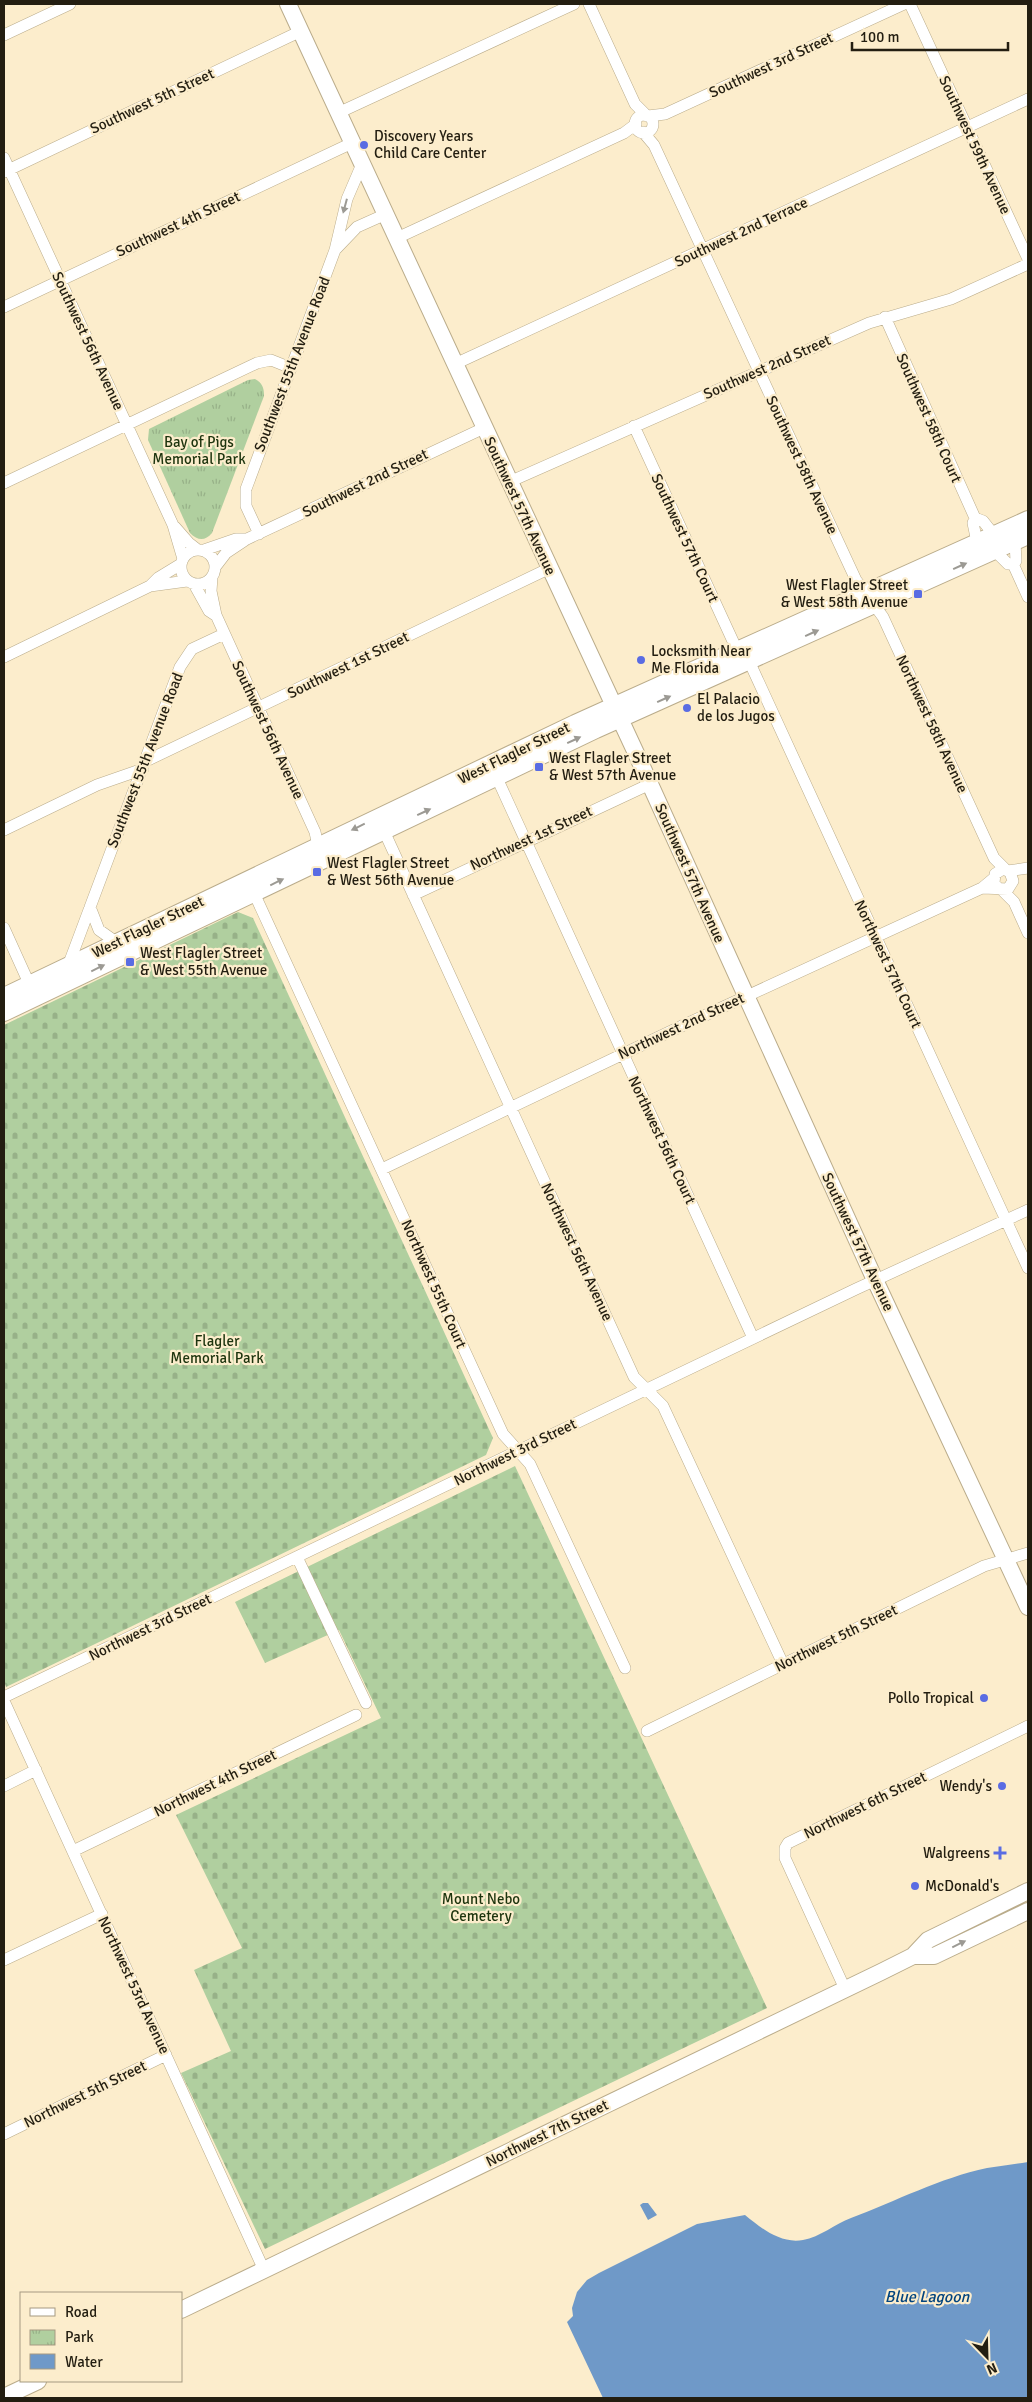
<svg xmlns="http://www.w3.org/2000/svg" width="1032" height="2402" font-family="Signika,sans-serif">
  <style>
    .cemetery { fill: url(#cemetery-stones) }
    .park { fill: url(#park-tufts) }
    .water { fill: #6f99c8 }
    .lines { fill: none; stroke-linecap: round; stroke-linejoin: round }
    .minor-casing { stroke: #baac8b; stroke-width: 12 }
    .secondary-casing { stroke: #baac8b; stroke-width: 18 }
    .minor { stroke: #fff; stroke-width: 11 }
    .secondary { stroke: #fff; stroke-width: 16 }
    .oneway { fill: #9c9a94 }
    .poi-dot { fill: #5a6ce3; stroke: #fcedcc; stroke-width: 2 }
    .labels { text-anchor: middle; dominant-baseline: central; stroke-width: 4.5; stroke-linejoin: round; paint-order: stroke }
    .street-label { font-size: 15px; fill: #231e11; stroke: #fcedcc }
    .poi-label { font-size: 15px; fill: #231e11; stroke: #fcedcc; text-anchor: start }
    .park-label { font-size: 15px; fill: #1d340e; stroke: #fcedcc }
    .water-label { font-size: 16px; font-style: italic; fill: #02447e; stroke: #fcedcc }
  </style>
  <defs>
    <pattern id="cemetery-stones" width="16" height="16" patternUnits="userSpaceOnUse" patternTransform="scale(1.25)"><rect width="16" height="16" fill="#b0cf9f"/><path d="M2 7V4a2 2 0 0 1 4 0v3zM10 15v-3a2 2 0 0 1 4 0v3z" fill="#97b188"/></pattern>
    <pattern id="park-tufts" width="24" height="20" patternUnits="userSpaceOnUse" patternTransform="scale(1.25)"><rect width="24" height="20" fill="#b0cf9f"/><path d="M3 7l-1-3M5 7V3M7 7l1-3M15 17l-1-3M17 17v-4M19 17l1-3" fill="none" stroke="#97b188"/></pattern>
  </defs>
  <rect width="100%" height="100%" fill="#fcedcc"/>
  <path class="cemetery" d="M 238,912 L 253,918 L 493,1438 L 486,1455 L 6,1687 L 4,1681 L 4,1025 Z
    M 515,1466 L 767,2008 L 265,2249 L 181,2073 L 231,2051 L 194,1970 L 242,1948 L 176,1815 L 381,1718 L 339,1630 L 265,1663 L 235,1602 Z"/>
  <path class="park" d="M 255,379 C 262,383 264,387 264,396 L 212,533 C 205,541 198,541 190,533 L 148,440 L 149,429 L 248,380 Z"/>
  <path class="water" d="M 1028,2162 L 1028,2398 L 603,2398 L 567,2322 L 573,2316 L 572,2308 L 577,2292 L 587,2280 L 599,2273 L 697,2224 L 745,2215 C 761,2228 780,2244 803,2240 C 820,2237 835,2224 851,2218 C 896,2201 940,2178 987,2168 C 1001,2166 1015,2164 1028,2162 Z
    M 643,2203 L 648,2203 L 657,2215 L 648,2220 L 640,2205 Z"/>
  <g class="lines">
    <defs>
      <path id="minor" d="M 589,4 L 635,104 L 647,116
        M 910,4 L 1028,259
        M 4,35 L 70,4
        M 338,113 L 574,4
        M635 124a9 9 0 1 1 18 0a9 9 0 1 1-18 0Z
        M 648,116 L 665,114 L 904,4
        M 643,132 L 654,145 L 856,580 L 883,617 L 994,858 L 1006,870
        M 4,158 L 173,525 L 183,559
        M 4,172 L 301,31
        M 397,238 L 624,133 L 636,124
        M 335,250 L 357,227 L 386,214
        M 4,307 L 352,143
        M 885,317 L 975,518 L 973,523 L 977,542
        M 455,364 L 1028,99
        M 634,426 L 737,650
        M 509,482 L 869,323 L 951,299 L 1028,264
        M 4,483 L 257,363 L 271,360 L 291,368
        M 975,518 L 983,521 L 994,535
        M 175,527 L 189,543 L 198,550
        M 259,534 L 246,506 L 246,489 L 335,250 L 347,199 L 362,164
        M 1015,542 L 1016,561 L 1013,564 L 1028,597
        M181 567a17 17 0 1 1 34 0a17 17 0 1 1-34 0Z
        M 204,550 L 236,539 L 247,539
        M 995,551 L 1008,564 L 1013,564
        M 216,566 L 226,553 L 247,539 L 484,428
        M 212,577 L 211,591 L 216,615 L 315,832 L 318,846
        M 194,584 L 209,611 L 215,615
        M 150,586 L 187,581
        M 4,657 L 150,586 L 158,578 L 181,564
        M 749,661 L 1028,1268
        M 146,761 L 550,568
        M 497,778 L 753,1338
        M 4,830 L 97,785 L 143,769
        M 384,831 L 634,1377 L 663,1406 L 783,1664
        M 1008,871 L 1028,868
        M 982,888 L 1008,889 L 1013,881 L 1010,872 L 1003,869 L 995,874 L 994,883 L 998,888
        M 1001,889 L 1014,902 L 1028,933
        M 254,893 L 503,1434 L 530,1464 L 625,1668
        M 413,895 L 650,784
        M 90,907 L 99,930 L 116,942
        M 4,928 L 32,990
        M 68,966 L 180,667 L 192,649 L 224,634
        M 382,1169 L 684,1025 L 982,888 L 994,878
        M 297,1557 L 366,1703
        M 4,1697 L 856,1289 L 1028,1210
        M 4,1701 L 264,2270
        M 647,1731 L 984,1566 L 1028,1553
        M 4,1786 L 36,1770
        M 73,1851 L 356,1715
        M 4,1960 L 102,1914
        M 845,1989 L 785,1858 L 785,1848 L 788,1843 L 1028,1726
        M 4,2134 L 166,2055"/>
      <path id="secondary" d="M 288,4 L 635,751 L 875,1280 L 1028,1607
        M 4,996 L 575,723 L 1028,519
        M 4,1013 L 596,730 L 1028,536
        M 913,1956 L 934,1956 L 1028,1911
        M 181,2310 L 881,1972 L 913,1956 L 928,1940 L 1028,1891
        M 4,2397 L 38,2381"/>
    </defs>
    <use href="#minor" class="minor-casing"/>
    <use href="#secondary" class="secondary-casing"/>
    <use href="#minor" class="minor"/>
    <use href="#secondary" class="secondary"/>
  </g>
  <defs><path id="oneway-solid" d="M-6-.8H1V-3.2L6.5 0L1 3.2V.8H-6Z" transform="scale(1.25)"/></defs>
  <g class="oneway">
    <use href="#oneway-solid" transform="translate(345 206) rotate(105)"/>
    <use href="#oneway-solid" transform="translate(960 566) rotate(-24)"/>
    <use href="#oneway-solid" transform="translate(812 633) rotate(-24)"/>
    <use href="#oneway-solid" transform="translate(664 699) rotate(-24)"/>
    <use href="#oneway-solid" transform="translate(574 740) rotate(-25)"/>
    <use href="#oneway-solid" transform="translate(424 812) rotate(-25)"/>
    <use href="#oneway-solid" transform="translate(358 827) rotate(154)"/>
    <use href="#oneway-solid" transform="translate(277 882) rotate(-26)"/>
    <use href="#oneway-solid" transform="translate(98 968) rotate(-26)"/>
    <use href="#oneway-solid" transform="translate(959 1944) rotate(-26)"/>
  </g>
  <g class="poi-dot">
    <circle cx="364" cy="145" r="5"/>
    <rect x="913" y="589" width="10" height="10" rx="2.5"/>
    <circle cx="641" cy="660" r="5"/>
    <circle cx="687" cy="708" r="5"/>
    <rect x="534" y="762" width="10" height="10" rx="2.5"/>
    <rect x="312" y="867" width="10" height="10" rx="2.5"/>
    <rect x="125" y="957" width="10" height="10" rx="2.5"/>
    <circle cx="984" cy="1698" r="5"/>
    <circle cx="1002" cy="1786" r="5"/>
    <path d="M997.5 1845.5h5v5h5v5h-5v5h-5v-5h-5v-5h5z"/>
    <circle cx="915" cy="1886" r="5"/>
  </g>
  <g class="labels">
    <g class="street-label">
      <text transform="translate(771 65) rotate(-25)">Southwest 3rd Street</text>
      <text transform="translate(152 101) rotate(-25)">Southwest 5th Street</text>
      <text transform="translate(975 145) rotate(65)">Southwest 59th Avenue</text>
      <text transform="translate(178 224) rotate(-25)">Southwest 4th Street</text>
      <text transform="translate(741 232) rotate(-25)">Southwest 2nd Terrace</text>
      <text transform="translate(88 341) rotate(65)">Southwest 56th Avenue</text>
      <text transform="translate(292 364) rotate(-69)">Southwest 55th Avenue Road</text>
      <text transform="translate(767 367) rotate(-24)">Southwest 2nd Street</text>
      <text transform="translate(929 418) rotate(66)">Southwest 58th Court</text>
      <text transform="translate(802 465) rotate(65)">Southwest 58th Avenue</text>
      <text transform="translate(365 483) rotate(-26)">Southwest 2nd Street</text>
      <text transform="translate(520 506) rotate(65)">Southwest 57th Avenue</text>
      <text transform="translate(685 538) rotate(65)">Southwest 57th Court</text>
      <text transform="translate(348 665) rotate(-26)">Southwest 1st Street</text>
      <text transform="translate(932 724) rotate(65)">Northwest 58th Avenue</text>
      <text transform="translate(268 730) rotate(65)">Southwest 56th Avenue</text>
      <text transform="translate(514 753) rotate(-26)">West Flagler Street</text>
      <text transform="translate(145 760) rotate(-69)">Southwest 55th Avenue Road</text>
      <text transform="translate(531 838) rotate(-25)">Northwest 1st Street</text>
      <text transform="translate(690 873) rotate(66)">Southwest 57th Avenue</text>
      <text transform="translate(148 927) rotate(-26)">West Flagler Street</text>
      <text transform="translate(888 964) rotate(65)">Northwest 57th Court</text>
      <text transform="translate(681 1026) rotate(-25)">Northwest 2nd Street</text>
      <text transform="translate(662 1140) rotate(65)">Northwest 56th Court</text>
      <text transform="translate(858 1242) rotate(65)">Southwest 57th Avenue</text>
      <text transform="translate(577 1252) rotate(65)">Northwest 56th Avenue</text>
      <text transform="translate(434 1284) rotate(66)">Northwest 55th Court</text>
      <text transform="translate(515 1452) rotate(-26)">Northwest 3rd Street</text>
      <text transform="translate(150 1627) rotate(-26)">Northwest 3rd Street</text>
      <text transform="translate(836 1638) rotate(-26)">Northwest 5th Street</text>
      <text transform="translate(215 1783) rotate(-26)">Northwest 4th Street</text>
      <text transform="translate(865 1805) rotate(-26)">Northwest 6th Street</text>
      <text transform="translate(134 1985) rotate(65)">Northwest 53rd Avenue</text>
      <text transform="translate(85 2094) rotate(-26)">Northwest 5th Street</text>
      <text transform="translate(547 2133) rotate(-26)">Northwest 7th Street</text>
    </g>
    <g class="poi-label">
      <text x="374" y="136">Discovery Years<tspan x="374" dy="17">Child Care Center</tspan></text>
      <text x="908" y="585" text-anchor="end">West Flagler Street<tspan x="908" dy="17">&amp; West 58th Avenue</tspan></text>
      <text x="651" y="651">Locksmith Near<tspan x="651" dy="17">Me Florida</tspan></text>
      <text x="697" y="699">El Palacio<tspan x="697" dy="17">de los Jugos</tspan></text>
      <text x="549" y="758">West Flagler Street<tspan x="549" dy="17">&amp; West 57th Avenue</tspan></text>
      <text x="327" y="863">West Flagler Street<tspan x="327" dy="17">&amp; West 56th Avenue</tspan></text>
      <text x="140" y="953">West Flagler Street<tspan x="140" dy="17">&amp; West 55th Avenue</tspan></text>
      <text x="974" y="1698" text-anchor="end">Pollo Tropical</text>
      <text x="992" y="1786" text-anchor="end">Wendy's</text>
      <text x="990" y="1853" text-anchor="end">Walgreens</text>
      <text x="925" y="1886">McDonald's</text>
    </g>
    <g class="park-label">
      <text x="199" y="442">Bay of Pigs<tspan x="199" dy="17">Memorial Park</tspan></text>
      <text x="217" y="1341">Flagler<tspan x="217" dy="17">Memorial Park</tspan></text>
      <text x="481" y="1899">Mount Nebo<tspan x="481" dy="17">Cemetery</tspan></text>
    </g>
    <g class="water-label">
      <text x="927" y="2297">Blue Lagoon</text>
    </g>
  </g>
  <rect width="1032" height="2402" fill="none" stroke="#231e11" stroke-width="10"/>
  <rect x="20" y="2292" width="162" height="90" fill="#fcedcc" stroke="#a59a81"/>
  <rect x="30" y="2308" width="25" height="8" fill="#ffffff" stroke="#a59a81"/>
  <text x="65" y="2317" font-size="15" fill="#231e11">Road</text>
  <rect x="30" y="2330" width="25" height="15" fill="url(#park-tufts)" stroke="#a59a81"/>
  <text x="65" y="2342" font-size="15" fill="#231e11">Park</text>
  <rect x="30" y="2354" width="25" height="15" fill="#6f99c8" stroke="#a59a81"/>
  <text x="65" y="2367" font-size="15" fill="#231e11">Water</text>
  <g transform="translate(987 2357) rotate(157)" stroke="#fcedcc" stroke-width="4" paint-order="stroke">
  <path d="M0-4L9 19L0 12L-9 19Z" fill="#231e11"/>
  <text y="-8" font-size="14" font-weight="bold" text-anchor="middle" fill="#231e11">N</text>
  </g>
  <path d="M852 42v8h156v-8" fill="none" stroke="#231e11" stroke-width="2.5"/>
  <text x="860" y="42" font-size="15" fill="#231e11" stroke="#fcedcc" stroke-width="4" paint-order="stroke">100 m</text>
</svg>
